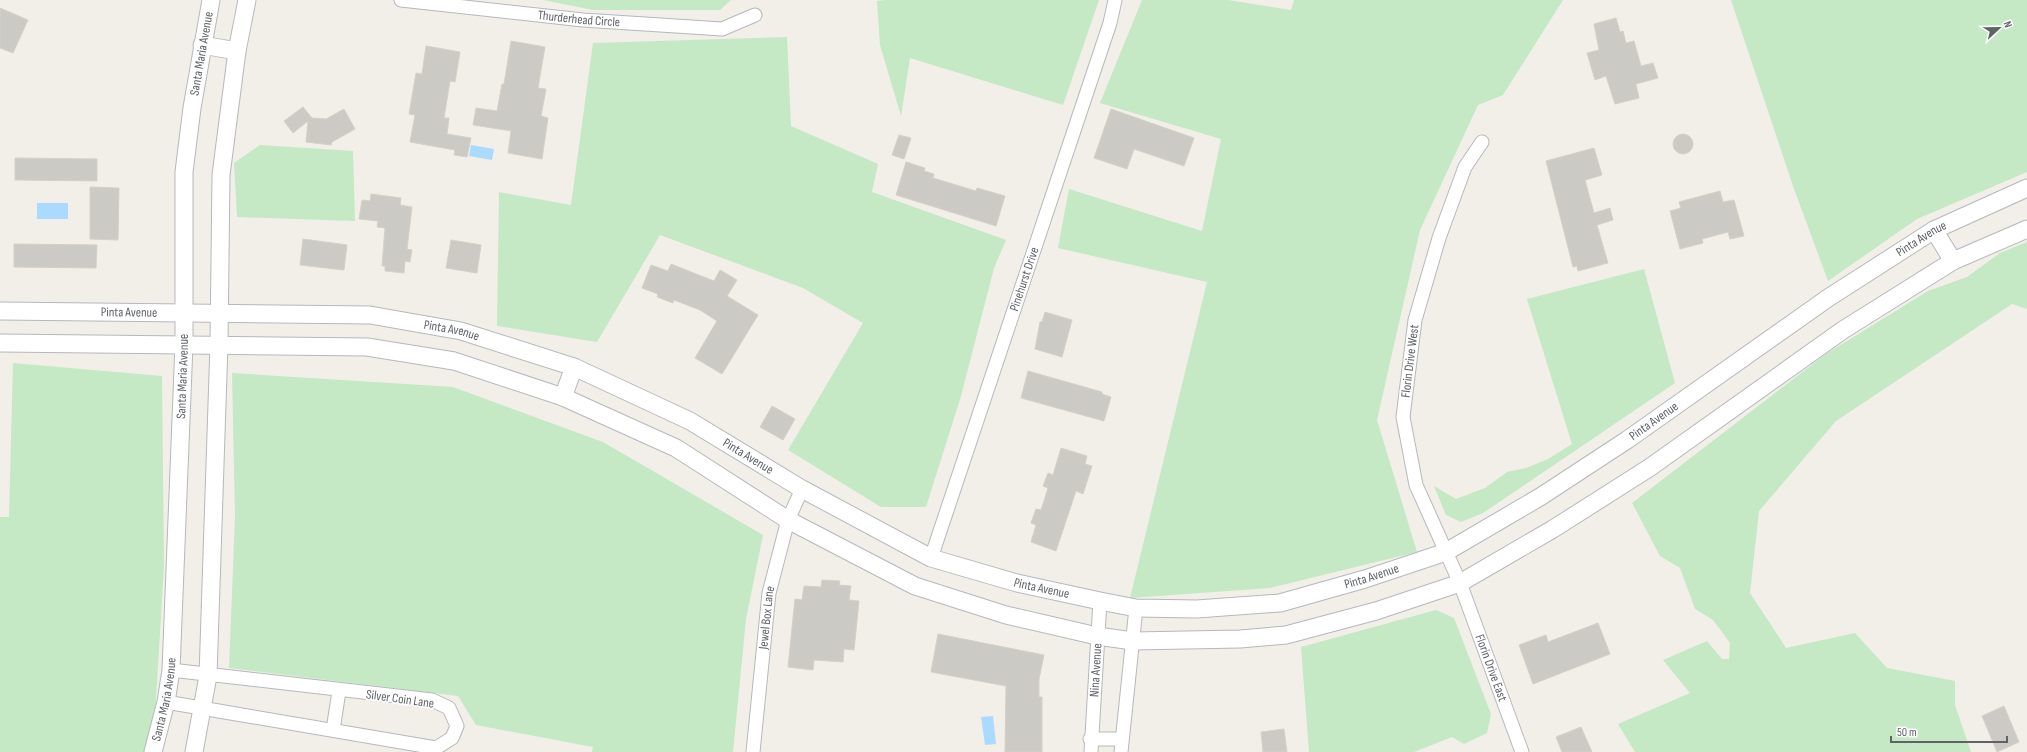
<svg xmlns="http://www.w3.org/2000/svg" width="2027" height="752" font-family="'Sofia Sans Condensed',sans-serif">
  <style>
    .green { fill: #c5e8c5 }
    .water { fill: #aadaff }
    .building { fill: #cccac5; stroke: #d6d1c6 }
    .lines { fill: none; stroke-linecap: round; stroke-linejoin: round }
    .minor-casing { stroke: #b5b8bc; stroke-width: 15 }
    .tertiary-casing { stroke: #b5b8bc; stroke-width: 19 }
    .minor { stroke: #fff; stroke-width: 13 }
    .tertiary { stroke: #fff; stroke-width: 17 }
    .labels { text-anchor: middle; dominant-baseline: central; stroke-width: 3.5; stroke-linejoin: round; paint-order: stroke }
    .street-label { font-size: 13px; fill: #5f6368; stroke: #fff }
  </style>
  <rect width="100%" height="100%" fill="#f1efe8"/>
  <path class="green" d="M 543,0 L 731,0 L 720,10 L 593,10 Z
    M 886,0 L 1099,0 L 1063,105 L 910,58 L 901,116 L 880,45 L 877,1 Z
    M 1142,0 L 1228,0 L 1291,10 L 1294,0 L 1563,0 L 1503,95 L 1478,105 L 1420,230 L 1377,420 L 1417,552 L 1270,588 L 1130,598 L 1207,282 L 1058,248 L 1069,189 L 1202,231 L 1221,139 L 1100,103 Z
    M 1731,0 L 2027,0 L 2027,172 L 1917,219 L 1828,281 L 1793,186 Z
    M 787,37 L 791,126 L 878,164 L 872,192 L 1006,240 L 994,268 L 961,396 L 926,507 L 881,507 L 788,450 L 863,323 L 803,288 L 660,235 L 597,342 L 497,326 L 499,192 L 571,205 L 593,43 Z
    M 260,145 L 353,151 L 355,221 L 237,217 L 234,163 Z
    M 2027,242 L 2027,309 L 2012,304 L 1836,421 L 1759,511 L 1750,593 L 1786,648 L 1855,633 L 1887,668 L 1955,681 L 1955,705 L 1971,752 L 1635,752 L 1618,724 L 1690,693 L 1663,660 L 1707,641 L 1722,659 L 1729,659 L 1730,643 L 1713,620 L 1695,609 L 1680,568 L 1660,556 L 1632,503 L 1826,354 L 1928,291 L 1967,277 L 2000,253 Z
    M 1644,269 L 1675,383 L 1483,513 L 1461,522 L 1446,515 L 1434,486 L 1456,499 L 1485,488 L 1507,472 L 1526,468 L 1548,459 L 1572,444 L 1527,299 Z
    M 13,363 L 162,376 L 164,567 L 154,731 L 145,752 L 0,752 L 0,517 L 9,517 Z
    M 232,373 L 453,387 L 603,442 L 763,535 L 746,619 L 733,752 L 592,752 L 593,747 L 476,725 L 458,696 L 229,668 L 235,517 Z
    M 1436,610 L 1454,618 L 1491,714 L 1487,733 L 1464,744 L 1452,737 L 1414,752 L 1309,752 L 1301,647 Z"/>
  <path class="water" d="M 471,145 L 494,149 L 492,160 L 469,156 Z
    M 37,203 L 68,203 L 68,219 L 37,219 Z
    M 993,716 L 996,744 L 985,745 L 981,717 Z"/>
  <path class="building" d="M 0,8 L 28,20 L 13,53 L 0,48 Z
    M 1616,18 L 1620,32 L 1623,31 L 1626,43 L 1634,41 L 1641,66 L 1653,63 L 1658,78 L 1636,84 L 1639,98 L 1615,104 L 1606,76 L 1595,80 L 1587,53 L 1599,50 L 1594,24 Z
    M 511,41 L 545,47 L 538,88 L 546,89 L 541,116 L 548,118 L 542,159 L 508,153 L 511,131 L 473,125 L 476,108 L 497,111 L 502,84 L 504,84 Z
    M 426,46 L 460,52 L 455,82 L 450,81 L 444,118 L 449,118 L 447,134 L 471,138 L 467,157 L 454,155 L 455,150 L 410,142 L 415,115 L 409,114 L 416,73 L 422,74 Z
    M 303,107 L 312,118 L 326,119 L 344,109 L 355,129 L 332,142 L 331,145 L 306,142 L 308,121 L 293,133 L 284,121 Z
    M 1111,109 L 1194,138 L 1184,166 L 1134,149 L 1127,169 L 1094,158 Z
    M1673 144a10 10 0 1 1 20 0a10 10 0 1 1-20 0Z
    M 899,135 L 911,138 L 904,159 L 892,155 Z
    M 1594,148 L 1602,175 L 1585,180 L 1594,213 L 1610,208 L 1613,220 L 1597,225 L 1608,263 L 1578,271 L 1577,266 L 1573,267 L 1546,161 Z
    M 15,158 L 97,159 L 97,181 L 15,180 Z
    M 906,162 L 925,168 L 924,171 L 934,174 L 933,178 L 976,191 L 977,188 L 1005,196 L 996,226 L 896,195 Z
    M 90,187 L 119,188 L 118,240 L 90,239 Z
    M 1720,191 L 1723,202 L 1734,200 L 1744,236 L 1730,239 L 1728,232 L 1702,239 L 1703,243 L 1680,249 L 1670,211 L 1681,208 L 1679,202 Z
    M 371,194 L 401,198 L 400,205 L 412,207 L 407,249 L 412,250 L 410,262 L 405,261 L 404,273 L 385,271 L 385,266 L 382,266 L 385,228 L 377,227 L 378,221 L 359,219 L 362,200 L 370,201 Z
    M 303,239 L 347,245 L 344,270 L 300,265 Z
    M 451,240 L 481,245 L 477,273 L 446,268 Z
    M 14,244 L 97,245 L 96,268 L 14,267 Z
    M 671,264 L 714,281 L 720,270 L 737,280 L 727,296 L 758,315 L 722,374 L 695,358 L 717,321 L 700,310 L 674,300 L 673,303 L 657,297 L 658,294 L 642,288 L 651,265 L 668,271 Z
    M 1045,312 L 1072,320 L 1062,357 L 1035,349 L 1040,322 L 1042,322 Z
    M 1028,371 L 1102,392 L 1102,394 L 1111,397 L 1104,421 L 1021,398 Z
    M 772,406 L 795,419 L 783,440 L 760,427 Z
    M 1061,448 L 1087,456 L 1085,464 L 1092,466 L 1083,494 L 1076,491 L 1056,551 L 1031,542 L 1036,525 L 1031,523 L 1036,509 L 1041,510 L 1048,488 L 1043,486 L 1048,473 L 1053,475 Z
    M 822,580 L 840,581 L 839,585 L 851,586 L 849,600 L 859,601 L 854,650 L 844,649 L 843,662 L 814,660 L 813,670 L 788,667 L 795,599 L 802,600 L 804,586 L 821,587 Z
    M 1598,623 L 1610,654 L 1533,684 L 1519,645 L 1546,635 L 1548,642 Z
    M 938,634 L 1044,655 L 1039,679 L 1039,697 L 1042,697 L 1042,752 L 1005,752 L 1006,686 L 931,672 Z
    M 2004,706 L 2019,742 L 1997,752 L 1982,716 Z
    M 1581,727 L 1592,752 L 1562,752 L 1556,737 Z
    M 1284,729 L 1287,752 L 1263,752 L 1261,732 Z"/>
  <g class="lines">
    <defs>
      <g id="minor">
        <path id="s1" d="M 401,0 L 583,20 L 722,29 L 755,15"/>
        <path id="s2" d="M 1482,142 L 1465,167 L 1439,238 L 1415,320 L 1403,417 L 1416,485 L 1460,583 L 1522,752"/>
        <path id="s3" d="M 931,558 L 1110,23 L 1115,0"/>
        <path d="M 166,702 L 436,748 L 452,738 L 457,726 L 449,708 L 432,700 L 171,670"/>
        <path d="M 333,730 L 339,691"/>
        <path d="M 1090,739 L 1121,739"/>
        <path id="s4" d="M 753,752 L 769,593 L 788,520 L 802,489"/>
        <path id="s5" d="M 1091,752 L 1100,601"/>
        <path d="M 1121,752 L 1136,608"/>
      </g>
      <g id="tertiary">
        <path d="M 202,45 L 237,51"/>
        <path d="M 1934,230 L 1953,261"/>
        <path id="s6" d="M 0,311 L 370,315 L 461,331 L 574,367 L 690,421 L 802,489 L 931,558 L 1017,583 L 1100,601 L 1136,608 L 1197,609 L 1280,603 L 1365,579 L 1446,552 L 1540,497 L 1627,440 L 1828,298 L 1934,230 L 2027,188"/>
        <path d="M 0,343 L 367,347 L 454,361 L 563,397 L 676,448 L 788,520 L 915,586 L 1006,615 L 1097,636 L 1133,641 L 1240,639 L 1286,635 L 1376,611 L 1460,583 L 1553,529 L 1649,468 L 1843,330 L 1953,261 L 2027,229"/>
        <path d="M 563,397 L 574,367"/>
        <path id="s7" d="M 153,752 L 166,702 L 171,670 L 184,344 L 184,172 L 192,108 L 211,0"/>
        <path d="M 194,752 L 208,676 L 219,344 L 221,175 L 237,51 L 247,0"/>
      </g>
    </defs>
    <use href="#minor" class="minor-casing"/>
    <use href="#tertiary" class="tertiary-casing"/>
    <use href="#minor" class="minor"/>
    <use href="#tertiary" class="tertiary"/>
  </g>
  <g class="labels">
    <g class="street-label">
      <text stroke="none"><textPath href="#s1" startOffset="179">Thurderhead Circle</textPath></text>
      <text stroke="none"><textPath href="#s7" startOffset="702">Santa Maria Avenue</textPath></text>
      <text stroke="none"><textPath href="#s6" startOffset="2085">Pinta Avenue</textPath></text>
      <text stroke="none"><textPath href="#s3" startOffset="294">Pinehurst Drive</textPath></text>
      <text stroke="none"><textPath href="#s6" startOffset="129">Pinta Avenue</textPath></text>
      <text stroke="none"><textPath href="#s6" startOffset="453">Pinta Avenue</textPath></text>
      <text transform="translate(1410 361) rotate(-83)">Florin Drive West</text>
      <text stroke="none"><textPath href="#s7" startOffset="378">Santa Maria Avenue</textPath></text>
      <text stroke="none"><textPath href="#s6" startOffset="1761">Pinta Avenue</textPath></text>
      <text stroke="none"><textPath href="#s6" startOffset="777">Pinta Avenue</textPath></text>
      <text stroke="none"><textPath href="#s6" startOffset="1437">Pinta Avenue</textPath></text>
      <text stroke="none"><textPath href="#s6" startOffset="1101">Pinta Avenue</textPath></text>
      <text stroke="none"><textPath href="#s4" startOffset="135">Jewel Box Lane</textPath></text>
      <text stroke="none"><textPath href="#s2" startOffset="556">Florin Drive East</textPath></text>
      <text stroke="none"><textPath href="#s5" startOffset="82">Nina Avenue</textPath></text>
      <text stroke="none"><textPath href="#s7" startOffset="54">Santa Maria Avenue</textPath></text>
      <text transform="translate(400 699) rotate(8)">Silver Coin Lane</text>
    </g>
  </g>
  <g transform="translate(1999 28) rotate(68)" stroke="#ffffff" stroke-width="3" paint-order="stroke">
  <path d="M0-3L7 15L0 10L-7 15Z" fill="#5f6368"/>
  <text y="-6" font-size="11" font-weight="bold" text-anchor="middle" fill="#5f6368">N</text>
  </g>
  <path d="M1891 736v6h116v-6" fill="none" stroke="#5f6368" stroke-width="2"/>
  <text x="1897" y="736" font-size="12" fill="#5f6368" stroke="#ffffff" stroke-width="3" paint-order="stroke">50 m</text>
</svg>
